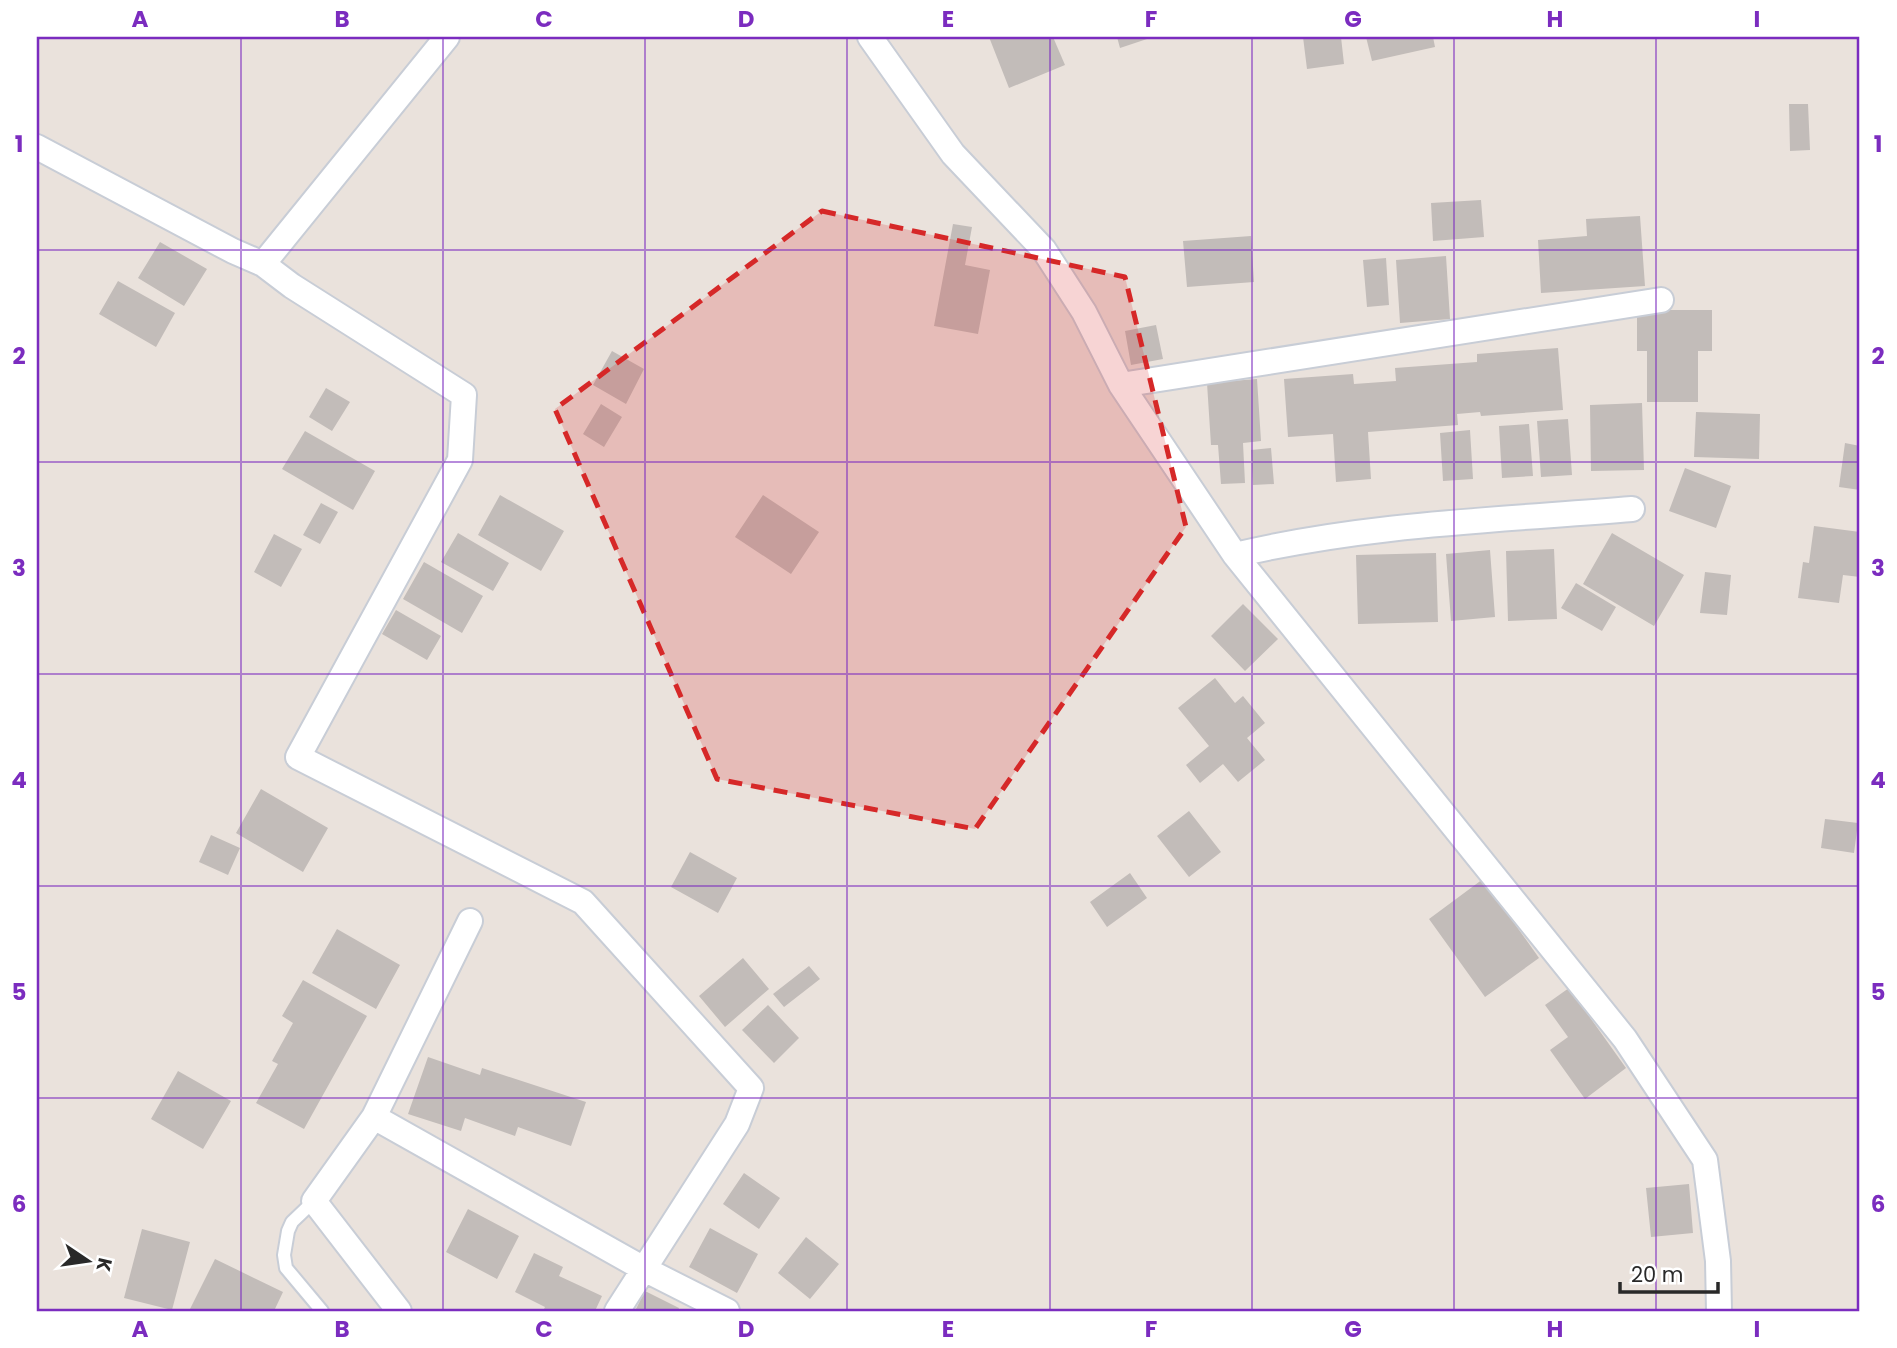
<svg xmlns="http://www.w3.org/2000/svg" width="1897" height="1348" font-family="Poppins,sans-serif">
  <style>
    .building { fill: #c2bcb9 }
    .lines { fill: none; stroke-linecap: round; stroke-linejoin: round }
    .service-casing { stroke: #c8cdd6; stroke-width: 16 }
    .minor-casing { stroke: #c8cdd6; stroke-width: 28 }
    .service { stroke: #fff; stroke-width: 12 }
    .minor { stroke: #fff; stroke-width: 24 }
    .marked { fill: #d62828; fill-opacity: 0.2; stroke: #d62828; stroke-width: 5; stroke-dasharray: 14 9; stroke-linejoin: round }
    .grid { fill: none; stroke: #7b2cbf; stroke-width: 2; stroke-opacity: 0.55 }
    .neatline { fill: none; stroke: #7b2cbf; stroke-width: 2.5 }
    .grid-label { font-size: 23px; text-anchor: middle; font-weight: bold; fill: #7b2cbf }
  </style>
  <rect width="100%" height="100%" fill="#eae2dc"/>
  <path class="building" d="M 989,37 L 1053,37 L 1065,65 L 1009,88 Z
    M 1117,37 L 1153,37 L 1120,48 Z
    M 1303,37 L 1341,37 L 1344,64 L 1307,69 Z
    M 1366,37 L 1433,37 L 1435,47 L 1372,61 Z
    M 1789,104 L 1808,104 L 1810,150 L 1790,151 Z
    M 1481,200 L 1484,237 L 1433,241 L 1431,203 Z
    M 1640,216 L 1645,286 L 1541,293 L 1538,240 L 1587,236 L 1586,219 Z
    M 953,224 L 972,227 L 965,265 L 990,270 L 978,334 L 934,326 Z
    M 1251,236 L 1254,282 L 1187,287 L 1183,241 Z
    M 160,242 L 207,269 L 184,306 L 138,278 Z
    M 1446,256 L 1450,319 L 1400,323 L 1396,260 Z
    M 1386,258 L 1389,305 L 1367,307 L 1363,260 Z
    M 118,281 L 175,313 L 156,347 L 99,314 Z
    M 1637,310 L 1712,310 L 1712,351 L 1698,351 L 1698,402 L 1647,402 L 1647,351 L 1637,351 Z
    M 1156,325 L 1163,359 L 1131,365 L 1125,331 Z
    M 1558,348 L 1563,410 L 1481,416 L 1480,412 L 1457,414 L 1458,425 L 1368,432 L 1371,479 L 1336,482 L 1333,434 L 1288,437 L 1284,379 L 1353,374 L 1354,384 L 1396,381 L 1395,368 L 1477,362 L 1477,354 Z
    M 612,351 L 644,369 L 626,404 L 593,385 Z
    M 1257,379 L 1261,441 L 1243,443 L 1245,483 L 1221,484 L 1218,445 L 1211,445 L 1207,383 Z
    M 326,388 L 350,402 L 332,431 L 309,417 Z
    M 1642,403 L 1644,470 L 1591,471 L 1590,405 Z
    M 601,404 L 622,417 L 604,447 L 583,434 Z
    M 1696,412 L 1760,414 L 1759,459 L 1694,457 Z
    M 1568,419 L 1572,475 L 1541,477 L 1537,421 Z
    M 1529,424 L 1533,476 L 1502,478 L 1499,426 Z
    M 1470,430 L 1473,479 L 1443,481 L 1440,433 Z
    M 305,431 L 375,471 L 353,510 L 282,469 Z
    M 1845,443 L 1860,446 L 1860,490 L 1839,487 Z
    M 1271,448 L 1274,484 L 1253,485 L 1251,450 Z
    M 1685,468 L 1731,486 L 1716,528 L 1669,511 Z
    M 500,495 L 564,531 L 541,571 L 478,535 Z
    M 763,495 L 819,532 L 791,574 L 735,537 Z
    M 321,503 L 338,512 L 320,544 L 303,535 Z
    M 1814,526 L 1860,532 L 1860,577 L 1843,575 L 1839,603 L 1798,598 L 1803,562 L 1809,563 Z
    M 458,533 L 509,563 L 493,591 L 441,562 Z
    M 1612,533 L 1684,575 L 1654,626 L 1583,584 Z
    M 274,534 L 302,549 L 281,587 L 254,572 Z
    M 1554,549 L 1557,619 L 1508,621 L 1506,551 Z
    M 1490,550 L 1495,617 L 1451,621 L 1446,554 Z
    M 1436,553 L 1438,622 L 1358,624 L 1356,555 Z
    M 424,562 L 483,596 L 462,633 L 403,599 Z
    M 1705,572 L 1731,575 L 1727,615 L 1700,613 Z
    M 1576,583 L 1616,607 L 1602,631 L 1561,608 Z
    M 1243,604 L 1278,639 L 1245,671 L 1211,636 Z
    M 396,610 L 441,636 L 427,660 L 382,634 Z
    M 1215,678 L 1235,703 L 1243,696 L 1265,723 L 1247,738 L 1265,760 L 1238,782 L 1223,764 L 1200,783 L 1186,765 L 1209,746 L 1178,708 Z
    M 261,789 L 328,828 L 303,872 L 236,833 Z
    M 1189,811 L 1221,852 L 1189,877 L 1157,836 Z
    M 1825,819 L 1858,823 L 1854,853 L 1821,848 Z
    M 211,835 L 240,848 L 228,875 L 199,862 Z
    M 690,852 L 737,878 L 718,913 L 671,887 Z
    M 1130,873 L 1147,898 L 1107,927 L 1090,902 Z
    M 1483,879 L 1539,958 L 1485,997 L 1429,919 Z
    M 337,929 L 400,965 L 376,1009 L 312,973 Z
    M 743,958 L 769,989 L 725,1027 L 699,996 Z
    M 809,966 L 820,979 L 784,1007 L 773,994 Z
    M 303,980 L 367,1016 L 304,1129 L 256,1103 L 278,1064 L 272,1061 L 293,1023 L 282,1016 Z
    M 1569,988 L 1626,1068 L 1585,1099 L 1550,1050 L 1568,1037 L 1545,1005 Z
    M 768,1005 L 799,1038 L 774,1063 L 742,1030 Z
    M 428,1057 L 480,1075 L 482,1068 L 586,1102 L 571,1146 L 518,1127 L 515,1136 L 465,1118 L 461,1131 L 408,1114 Z
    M 178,1071 L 231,1101 L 203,1149 L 151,1119 Z
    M 744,1173 L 780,1198 L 759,1229 L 723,1204 Z
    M 1689,1184 L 1693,1233 L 1651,1237 L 1646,1188 Z
    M 468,1209 L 519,1236 L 497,1279 L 446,1252 Z
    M 710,1228 L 758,1254 L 737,1293 L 689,1267 Z
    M 142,1229 L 190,1242 L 172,1310 L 124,1298 Z
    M 806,1237 L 839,1264 L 810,1299 L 778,1273 Z
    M 534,1253 L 563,1267 L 559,1276 L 602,1296 L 595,1311 L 543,1311 L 545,1307 L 515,1292 Z
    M 215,1259 L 283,1292 L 274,1311 L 189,1311 Z
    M 645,1291 L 679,1308 L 678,1311 L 635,1311 Z"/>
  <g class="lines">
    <defs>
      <path id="service" d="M 314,1201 L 292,1222 L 288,1231 L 284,1255 L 286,1268 L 322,1311"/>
      <path id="minor" d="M 447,37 L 263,264 L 292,286 L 464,395 L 460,460 L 298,757 L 583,902 L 751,1088 L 737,1124 L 617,1311
        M 870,37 L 953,154 L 1044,250 L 1084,312 L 1121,385 L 1235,555 L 1625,1039 L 1705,1160 L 1718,1261 L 1719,1311
        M 37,147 L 233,251 L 263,264
        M 1121,385 L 1661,300
        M 1235,555 C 1365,524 1499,520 1632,509
        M 374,1117 L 644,1269 L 727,1311
        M 399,1311 L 314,1201 L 374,1117 L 470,921"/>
    </defs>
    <use href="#service" class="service-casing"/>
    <use href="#minor" class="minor-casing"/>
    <use href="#service" class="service"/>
    <use href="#minor" class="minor"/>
  </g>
  <path class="marked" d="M 822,211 L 1125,277 L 1186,527 L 975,829 L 717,779 L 555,409 Z"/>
  <path class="grid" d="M 241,37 L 241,1311M 443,37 L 443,1311M 645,37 L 645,1311M 847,37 L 847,1311M 1050,37 L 1050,1311M 1252,37 L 1252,1311M 1454,37 L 1454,1311M 1656,37 L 1656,1311M 37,250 L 1860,250M 37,462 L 1860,462M 37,674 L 1860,674M 37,886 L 1860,886M 37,1098 L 1860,1098"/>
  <rect width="1897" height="1348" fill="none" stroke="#ffffff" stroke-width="77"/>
  <g transform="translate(88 1261) rotate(103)" stroke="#ffffff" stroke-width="5" paint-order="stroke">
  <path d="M0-5L12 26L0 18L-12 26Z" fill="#292929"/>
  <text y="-10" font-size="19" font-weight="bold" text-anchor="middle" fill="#292929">K</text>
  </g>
  <path d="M1620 1282v10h98v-10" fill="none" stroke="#292929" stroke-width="3.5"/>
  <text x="1631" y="1282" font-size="21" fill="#292929" stroke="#ffffff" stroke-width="5" paint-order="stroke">20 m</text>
  <rect x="38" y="38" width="1820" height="1272" class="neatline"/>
  <g class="grid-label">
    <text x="140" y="27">A</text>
    <text x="342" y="27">B</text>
    <text x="544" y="27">C</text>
    <text x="746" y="27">D</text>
    <text x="948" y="27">E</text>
    <text x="1151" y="27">F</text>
    <text x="1353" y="27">G</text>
    <text x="1555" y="27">H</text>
    <text x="1757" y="27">I</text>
    <text x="19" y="152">1</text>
    <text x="1878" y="152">1</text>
    <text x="19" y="364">2</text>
    <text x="1878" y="364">2</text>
    <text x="19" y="576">3</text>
    <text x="1878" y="576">3</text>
    <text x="19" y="788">4</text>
    <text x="1878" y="788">4</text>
    <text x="19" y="1000">5</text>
    <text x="1878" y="1000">5</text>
    <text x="19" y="1212">6</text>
    <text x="1878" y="1212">6</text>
    <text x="140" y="1337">A</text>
    <text x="342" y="1337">B</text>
    <text x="544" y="1337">C</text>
    <text x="746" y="1337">D</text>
    <text x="948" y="1337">E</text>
    <text x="1151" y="1337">F</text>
    <text x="1353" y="1337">G</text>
    <text x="1555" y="1337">H</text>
    <text x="1757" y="1337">I</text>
  </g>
</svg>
